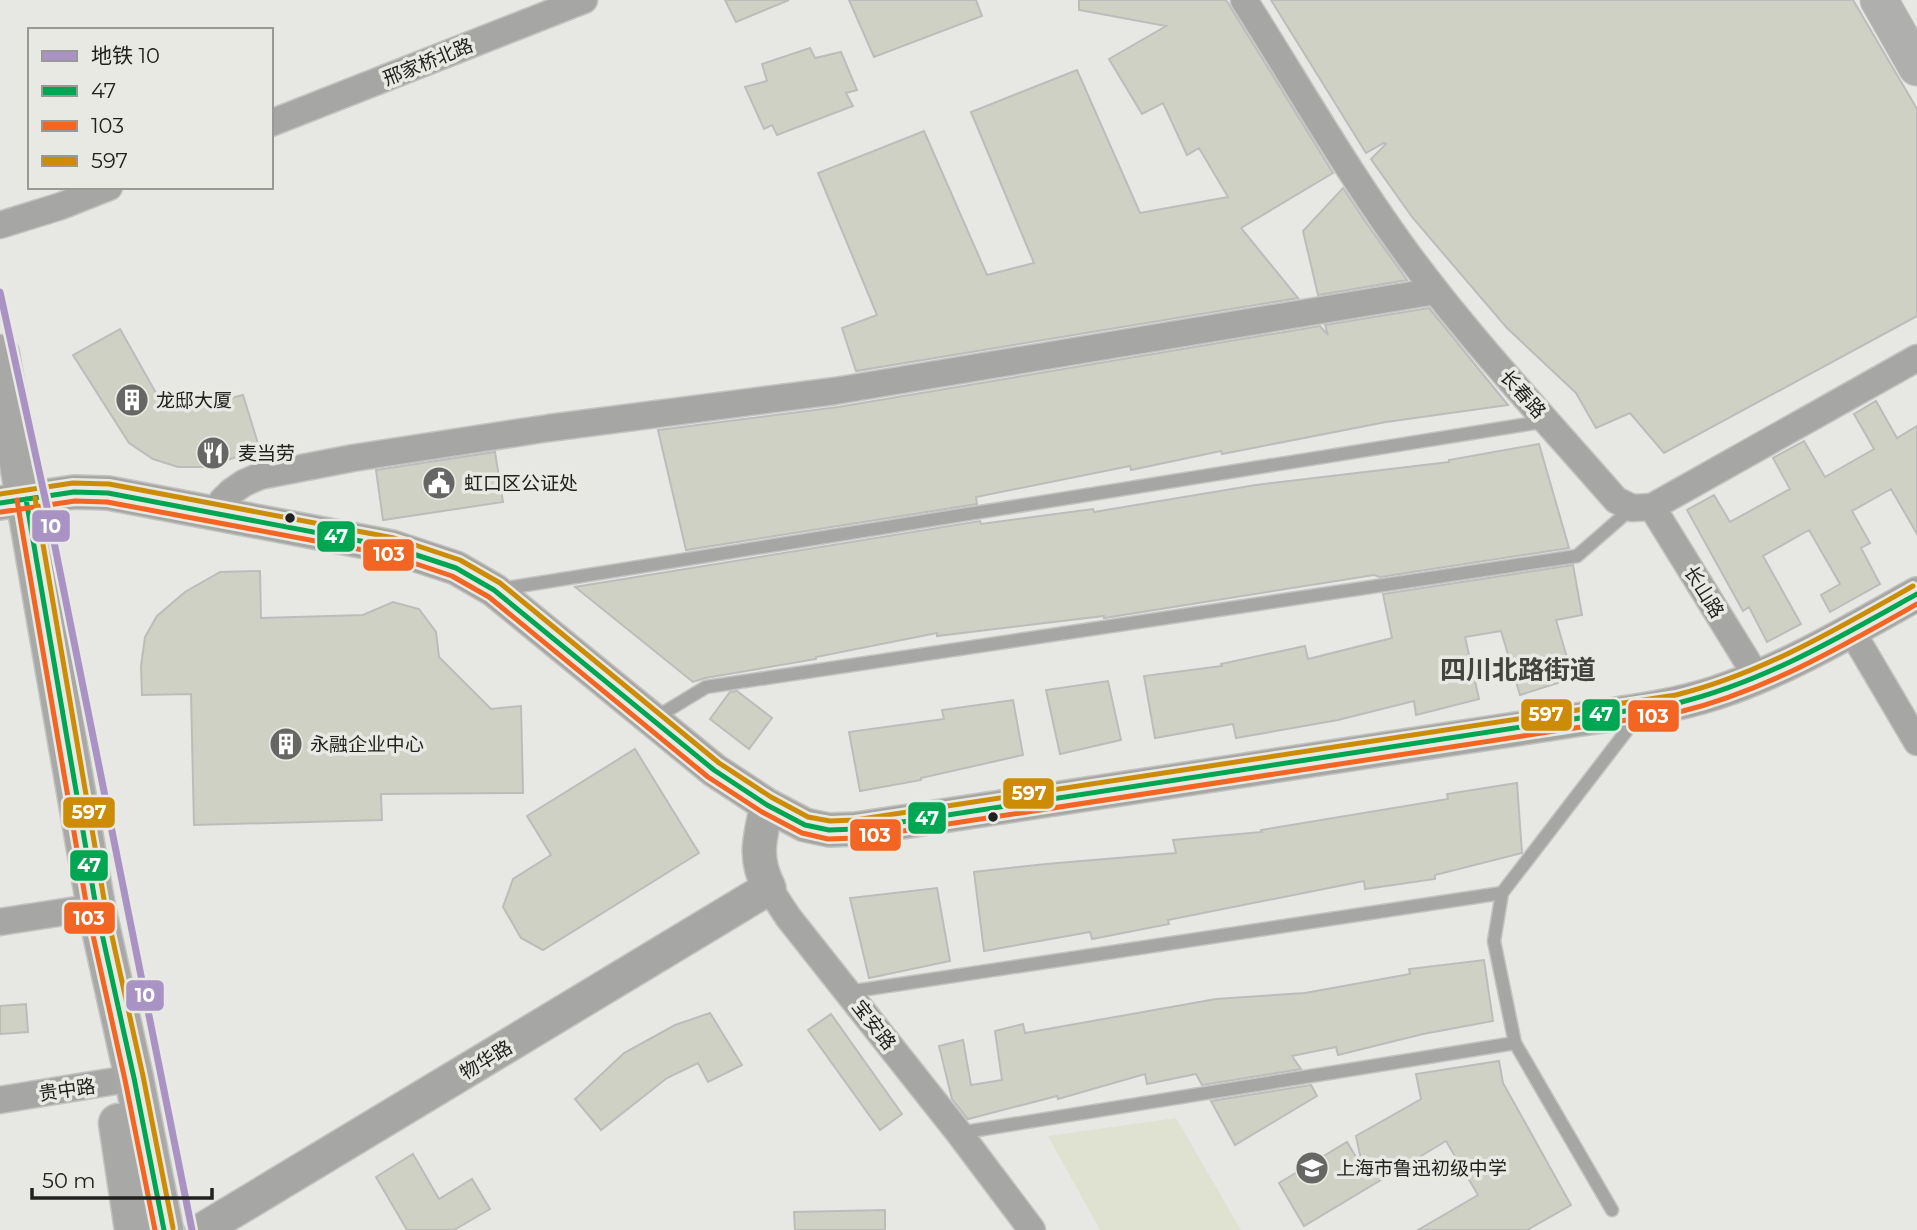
<svg xmlns="http://www.w3.org/2000/svg" width="1917" height="1230" font-family="Montserrat,'Noto Sans SC',sans-serif">
  <style>
    .green { fill: #dfe2d0 }
    .building { fill: #cfd1c5; stroke: #bcbdba; stroke-width: 2 }
    .lines { fill: none; stroke-linecap: round; stroke-linejoin: round }
    .service-casing { stroke: #c3c4c2; stroke-width: 15 }
    .minor-casing { stroke: #c3c4c2; stroke-width: 29 }
    .tertiary-casing { stroke: #c3c4c2; stroke-width: 36 }
    .secondary-casing { stroke: #c3c4c2; stroke-width: 39 }
    .primary-casing { stroke: #c3c4c2; stroke-width: 41 }
    .service { stroke: #a6a6a5; stroke-width: 12 }
    .minor { stroke: #a6a6a5; stroke-width: 26 }
    .tertiary { stroke: #a6a6a5; stroke-width: 33 }
    .secondary { stroke: #afafad; stroke-width: 37 }
    .primary { stroke: #a8a8a7; stroke-width: 38 }
    .bus-1-casing { stroke: #e8e9e3; stroke-width: 10 }
    .bus-2-casing { stroke: #e8e9e3; stroke-width: 10 }
    .bus-3-casing { stroke: #e8e9e3; stroke-width: 10 }
    .bus-1 { stroke: #00a651; stroke-width: 5 }
    .bus-2 { stroke: #f26522; stroke-width: 5 }
    .bus-3 { stroke: #cc8c06; stroke-width: 5 }
    .metro-1-casing { stroke: #e8e9e3; stroke-width: 12 }
    .metro-1 { stroke: #a993c5; stroke-width: 7 }
    .bus-dot { fill: #212220; stroke: #e8e9e3; stroke-width: 2.5 }
    .labels { text-anchor: middle; dominant-baseline: central; stroke-width: 7; stroke-linejoin: round; paint-order: stroke }
    .street-label { font-size: 19px; fill: #212220; stroke: #e8e9e3 }
    .poi-label { font-size: 19px; fill: #212220; stroke: #e8e9e3; text-anchor: start }
    .district-label { font-size: 26px; font-weight: bold; fill: #43433f; stroke: #e8e9e3 }
    .line-badge { stroke: #e8e9e3; stroke-width: 2.5 }
    .badge-label { font-size: 19px; text-anchor: middle; font-weight: bold; fill: #fff }
  </style>
  <rect width="100%" height="100%" fill="#e7e8e4"/>
  <path class="green" d="M 1176,1118 L 1241,1230 L 1100,1230 L 1048,1136 Z"/>
  <path class="building" d="M 725,0 L 789,0 L 736,22 Z
    M 849,0 L 976,0 L 982,16 L 874,57 Z
    M 1079,0 L 1226,0 L 1333,173 L 1241,228 L 1298,298 L 856,371 L 842,328 L 877,315 L 818,173 L 924,131 L 987,275 L 1034,263 L 971,112 L 1077,70 L 1140,213 L 1228,197 L 1199,148 L 1187,155 L 1163,103 L 1142,114 L 1109,59 L 1166,26 L 1079,10 Z
    M 1271,0 L 1853,0 L 1917,109 L 1917,316 L 1664,453 L 1630,413 L 1596,428 L 1576,393 L 1507,328 L 1412,217 L 1371,159 L 1386,144 L 1384,143 L 1366,153 Z
    M 810,48 L 815,58 L 841,52 L 857,90 L 846,93 L 853,106 L 777,135 L 772,125 L 764,129 L 745,87 L 767,81 L 762,64 Z
    M 1343,188 L 1367,224 L 1407,280 L 1318,295 L 1303,231 Z
    M 1429,308 L 1508,405 L 1386,422 L 1222,454 L 1221,451 L 1131,470 L 1130,466 L 976,497 L 977,504 L 686,550 L 658,430 L 838,407 L 1320,326 L 1328,335 L 1325,325 Z
    M 120,329 L 156,393 L 168,405 L 192,408 L 243,395 L 260,450 L 204,467 L 178,467 L 153,459 L 129,443 L 73,355 Z
    M 1876,401 L 1897,438 L 1917,426 L 1917,534 L 1891,489 L 1852,511 L 1870,543 L 1861,548 L 1880,584 L 1830,612 L 1821,595 L 1840,584 L 1809,530 L 1763,556 L 1801,624 L 1767,642 L 1749,607 L 1743,611 L 1687,510 L 1714,495 L 1730,522 L 1790,489 L 1773,458 L 1804,441 L 1825,477 L 1874,449 L 1854,414 Z
    M 1539,444 L 1569,548 L 1380,577 L 1374,575 L 1104,618 L 1104,616 L 937,636 L 937,633 L 816,657 L 816,659 L 705,678 L 693,682 L 575,587 L 980,521 L 981,524 L 1093,509 L 1094,512 L 1256,485 L 1449,462 L 1449,460 Z
    M 495,452 L 503,502 L 383,520 L 376,470 Z
    M 1573,565 L 1582,615 L 1556,620 L 1573,678 L 1520,695 L 1501,631 L 1465,637 L 1479,699 L 1416,715 L 1414,701 L 1338,720 L 1236,738 L 1233,724 L 1155,738 L 1144,676 L 1222,666 L 1221,664 L 1305,646 L 1308,659 L 1392,638 L 1383,594 Z
    M 260,571 L 261,618 L 363,615 L 393,602 L 419,609 L 436,632 L 439,657 L 491,709 L 521,706 L 523,793 L 381,794 L 382,820 L 194,825 L 191,694 L 142,695 L 141,666 L 145,637 L 157,616 L 185,592 L 220,572 Z
    M 1108,681 L 1121,740 L 1060,754 L 1046,690 Z
    M 737,691 L 772,718 L 749,749 L 710,719 L 730,692 Z
    M 1013,700 L 1023,755 L 921,778 L 921,780 L 860,791 L 849,732 L 944,719 L 942,710 Z
    M 635,749 L 699,853 L 543,950 L 521,938 L 503,907 L 513,879 L 551,855 L 527,816 Z
    M 1517,783 L 1522,853 L 1435,875 L 1435,879 L 1365,889 L 1364,881 L 1168,920 L 1169,924 L 1092,939 L 1090,932 L 984,951 L 974,872 L 1046,864 L 1176,853 L 1173,840 L 1262,832 L 1261,830 L 1448,799 L 1447,794 Z
    M 937,888 L 950,961 L 869,978 L 850,898 Z
    M 1484,960 L 1493,1021 L 1423,1034 L 1338,1055 L 1336,1047 L 1292,1056 L 1301,1069 L 1202,1085 L 1196,1074 L 1147,1084 L 1145,1074 L 1058,1099 L 1057,1096 L 968,1119 L 952,1099 L 939,1046 L 963,1040 L 971,1085 L 1002,1080 L 995,1031 L 1023,1024 L 1025,1033 L 1216,999 L 1305,993 L 1410,974 L 1409,969 Z
    M 26,1004 L 28,1032 L 0,1034 L 0,1006 Z
    M 710,1013 L 742,1065 L 708,1082 L 698,1063 L 667,1078 L 601,1130 L 575,1099 L 624,1053 L 675,1025 Z
    M 831,1014 L 902,1114 L 880,1130 L 808,1030 Z
    M 1499,1061 L 1503,1083 L 1571,1205 L 1527,1230 L 1418,1230 L 1478,1195 L 1446,1141 L 1304,1226 L 1279,1183 L 1347,1142 L 1363,1169 L 1356,1136 L 1421,1099 L 1416,1074 Z
    M 1311,1085 L 1317,1096 L 1235,1145 L 1211,1101 Z
    M 413,1154 L 439,1199 L 472,1179 L 490,1209 L 454,1230 L 407,1230 L 376,1177 Z
    M 885,1210 L 885,1230 L 795,1230 L 794,1212 Z"/>
  <g class="lines">
    <defs>
      <path id="service" d="M 501,589 L 1547,421
        M 655,718 L 706,687 L 1577,556 L 1632,508
        M 848,992 L 1502,893 L 1638,716
        M 1515,1043 L 1612,1210
        M 959,1133 L 1515,1043 L 1494,941 L 1502,893"/>
      <path id="minor" d="M 1244,0 C 1296,82 1344,166 1401,245 C 1466,335 1543,416 1616,500 L 1632,508 L 1652,507 L 1917,358
        M 271,123 L 584,0
        M 0,225 L 61,206 L 109,187
        M 1652,507 L 1757,677
        M 216,513 L 222,501 L 231,492 L 244,483 L 260,476 L 353,458 L 549,428 L 835,391 L 1436,291
        M 1851,630 L 1917,742
        M 769,888 L 788,917 L 959,1133 L 1032,1230
        M 0,922 L 96,907
        M 0,1100 L 134,1078"/>
      <path id="tertiary" d="M 0,503 L 74,492 L 108,493 L 392,547 L 456,568 L 494,590 L 714,770 L 767,805 L 805,825 L 829,830 L 856,829 L 1562,722 C 1613,714 1666,709 1715,693 C 1786,670 1852,630 1917,594
        M 202,1230 L 769,888 C 753,857 760,838 767,805"/>
      <path id="secondary" d="M 1879,0 L 1917,67"/>
      <path id="primary" d="M 0,354 L 96,907 L 134,1078 L 164,1230
        M 118,1123 L 134,1230"/>
    </defs>
    <use href="#service" class="service-casing"/>
    <use href="#minor" class="minor-casing"/>
    <use href="#tertiary" class="tertiary-casing"/>
    <use href="#secondary" class="secondary-casing"/>
    <use href="#primary" class="primary-casing"/>
    <use href="#service" class="service"/>
    <use href="#minor" class="minor"/>
    <use href="#tertiary" class="tertiary"/>
    <use href="#secondary" class="secondary"/>
    <use href="#primary" class="primary"/>
    <defs>
      <path id="bus-1" d="M 26,499 L 96,907 L 134,1078 L 164,1230
        M 0,503 L 74,492 L 108,493 L 392,547 L 456,568 L 494,590 L 714,770 L 767,805 L 805,825 L 829,830 L 856,829 L 1678,703 C 1764,682 1840,637 1917,594"/>
      <path id="bus-2" d="M 17,500 L 87,908 L 125,1080 L 155,1230
        M 1,512 L 75,501 L 107,502 L 390,555 L 452,576 L 489,597 L 708,777 L 762,812 L 802,833 L 828,839 L 857,838 L 1679,712 C 1765,691 1841,647 1917,604"/>
      <path id="bus-3" d="M 0,494 L 73,483 L 109,484 L 394,538 L 460,560 L 500,583 L 719,763 L 771,797 L 808,817 L 830,821 L 855,820 L 1676,695 C 1761,674 1837,629 1913,586
        M 35,498 L 105,905 L 143,1076 L 173,1228"/>
    </defs>
    <use href="#bus-1" class="bus-1-casing"/>
    <use href="#bus-2" class="bus-2-casing"/>
    <use href="#bus-3" class="bus-3-casing"/>
    <use href="#bus-1" class="bus-1"/>
    <use href="#bus-2" class="bus-2"/>
    <use href="#bus-3" class="bus-3"/>
    <defs>
      <path id="metro-1" d="M 0,292 L 47,507 L 192,1230"/>
    </defs>
    <use href="#metro-1" class="metro-1-casing"/>
    <use href="#metro-1" class="metro-1"/>
  </g>
  <defs>
    <symbol id="building-disc" viewBox="-11 -11 22 22"><circle r="9.5" fill="#666765" stroke="#e8e9e3"/><path d="M-4-6H4V6H1V3H-1V6H-4ZM-2.5-4.3h1.7v1.8h-1.7ZM.8-4.3h1.7v1.8H.8ZM-2.5-1h1.7V.8h-1.7ZM.8-1h1.7V.8H.8Z" fill="#fff"/></symbol>
    <symbol id="restaurant-disc" viewBox="-11 -11 22 22"><circle r="9.5" fill="#666765" stroke="#e8e9e3"/><path d="M-5-6h1v4h1v-4h1v4h1v-4h1v5L-1.5 .5V6h-2V.5L-5-1ZM5-6V6H3V1.5H1.5Q1.5-4 5-6Z" fill="#fff"/></symbol>
    <symbol id="civic-disc" viewBox="-11 -11 22 22"><circle r="9.5" fill="#666765" stroke="#e8e9e3"/><path d="M-.6-6.5H3V-4.5H.6V-3L4-1V1h2V6H-6V1h2V-1L-.6-3ZM-1.2 2.5V6h2.4V2.5Z" fill="#fff"/></symbol>
    <symbol id="school-disc" viewBox="-11 -11 22 22"><circle r="9.5" fill="#666765" stroke="#e8e9e3"/><path d="M0-5L7-2L0 1L-7-2ZM-4 1L0 2.5L4 1V4Q0 6-4 4Z" fill="#fff"/></symbol>
  </defs>
  <g fill-rule="evenodd">
    <use href="#building-disc" x="113" y="381" width="38" height="38"/>
    <use href="#restaurant-disc" x="194" y="434" width="38" height="38"/>
    <use href="#civic-disc" x="420" y="464" width="38" height="38"/>
    <use href="#building-disc" x="267" y="725" width="38" height="38"/>
    <use href="#school-disc" x="1293" y="1149" width="38" height="38"/>
  </g>
  <g class="bus-dot">
    <circle cx="290" cy="518" r="6"/>
    <circle cx="993" cy="817" r="6"/>
  </g>
  <g class="labels">
    <g class="street-label">
      <text transform="translate(428 62) rotate(-22)">邢家桥北路</text>
      <text transform="translate(1523 394) rotate(48)">长春路</text>
      <text transform="translate(1704 592) rotate(58)">长山路</text>
      <text transform="translate(874 1025) rotate(52)">宝安路</text>
      <text transform="translate(486 1060) rotate(-31)">物华路</text>
      <text transform="translate(67 1090) rotate(-8)">贵中路</text>
    </g>
    <g class="poi-label">
      <text x="156" y="400">龙邸大厦</text>
      <text x="238" y="453">麦当劳</text>
      <text x="464" y="483">虹口区公证处</text>
      <text x="310" y="744">永融企业中心</text>
      <text x="1336" y="1168">上海市鲁迅初级中学</text>
    </g>
    <g class="district-label">
      <text x="1518" y="670">四川北路街道</text>
    </g>
  </g>
  <g class="line-badge">
    <rect x="31" y="509" width="40" height="34" rx="7" fill="#a993c5"/>
    <rect x="316" y="520" width="40" height="33" rx="7" fill="#00a651"/>
    <rect x="362" y="538" width="53" height="34" rx="7" fill="#f26522"/>
    <rect x="1581" y="698" width="40" height="34" rx="7" fill="#00a651"/>
    <rect x="1520" y="698" width="53" height="34" rx="7" fill="#cc8c06"/>
    <rect x="1627" y="699" width="53" height="34" rx="7" fill="#f26522"/>
    <rect x="1002" y="777" width="53" height="33" rx="7" fill="#cc8c06"/>
    <rect x="62" y="796" width="54" height="33" rx="7" fill="#cc8c06"/>
    <rect x="907" y="801" width="40" height="34" rx="7" fill="#00a651"/>
    <rect x="849" y="818" width="53" height="34" rx="7" fill="#f26522"/>
    <rect x="69" y="849" width="40" height="33" rx="7" fill="#00a651"/>
    <rect x="63" y="901" width="53" height="34" rx="7" fill="#f26522"/>
    <rect x="125" y="979" width="40" height="33" rx="7" fill="#a993c5"/>
  </g>
  <g class="badge-label">
    <text x="51" y="533">10</text>
    <text x="336" y="543">47</text>
    <text x="389" y="561">103</text>
    <text x="1601" y="721">47</text>
    <text x="1546" y="721">597</text>
    <text x="1653" y="723">103</text>
    <text x="1029" y="800">597</text>
    <text x="89" y="819">597</text>
    <text x="927" y="825">47</text>
    <text x="875" y="842">103</text>
    <text x="89" y="872">47</text>
    <text x="89" y="925">103</text>
    <text x="145" y="1002">10</text>
  </g>
  <rect x="28" y="28" width="245" height="161" fill="#e8e9e3" stroke="#989995" stroke-width="2"/>
  <rect x="42" y="51" width="35" height="10" fill="#a993c5" stroke="#989995" stroke-width="2"/>
  <text x="91" y="63" font-size="21" fill="#212220">地铁 10</text>
  <rect x="42" y="86" width="35" height="10" fill="#00a651" stroke="#989995" stroke-width="2"/>
  <text x="91" y="98" font-size="21" fill="#212220">47</text>
  <rect x="42" y="121" width="35" height="10" fill="#f26522" stroke="#989995" stroke-width="2"/>
  <text x="91" y="133" font-size="21" fill="#212220">103</text>
  <rect x="42" y="156" width="35" height="10" fill="#cc8c06" stroke="#989995" stroke-width="2"/>
  <text x="91" y="168" font-size="21" fill="#212220">597</text>
  <path d="M32 1188v10h180v-10" fill="none" stroke="#212220" stroke-width="3.5"/>
  <text x="42" y="1188" font-size="21" fill="#212220" stroke="#e8e9e3" stroke-width="5" paint-order="stroke">50 m</text>
</svg>
